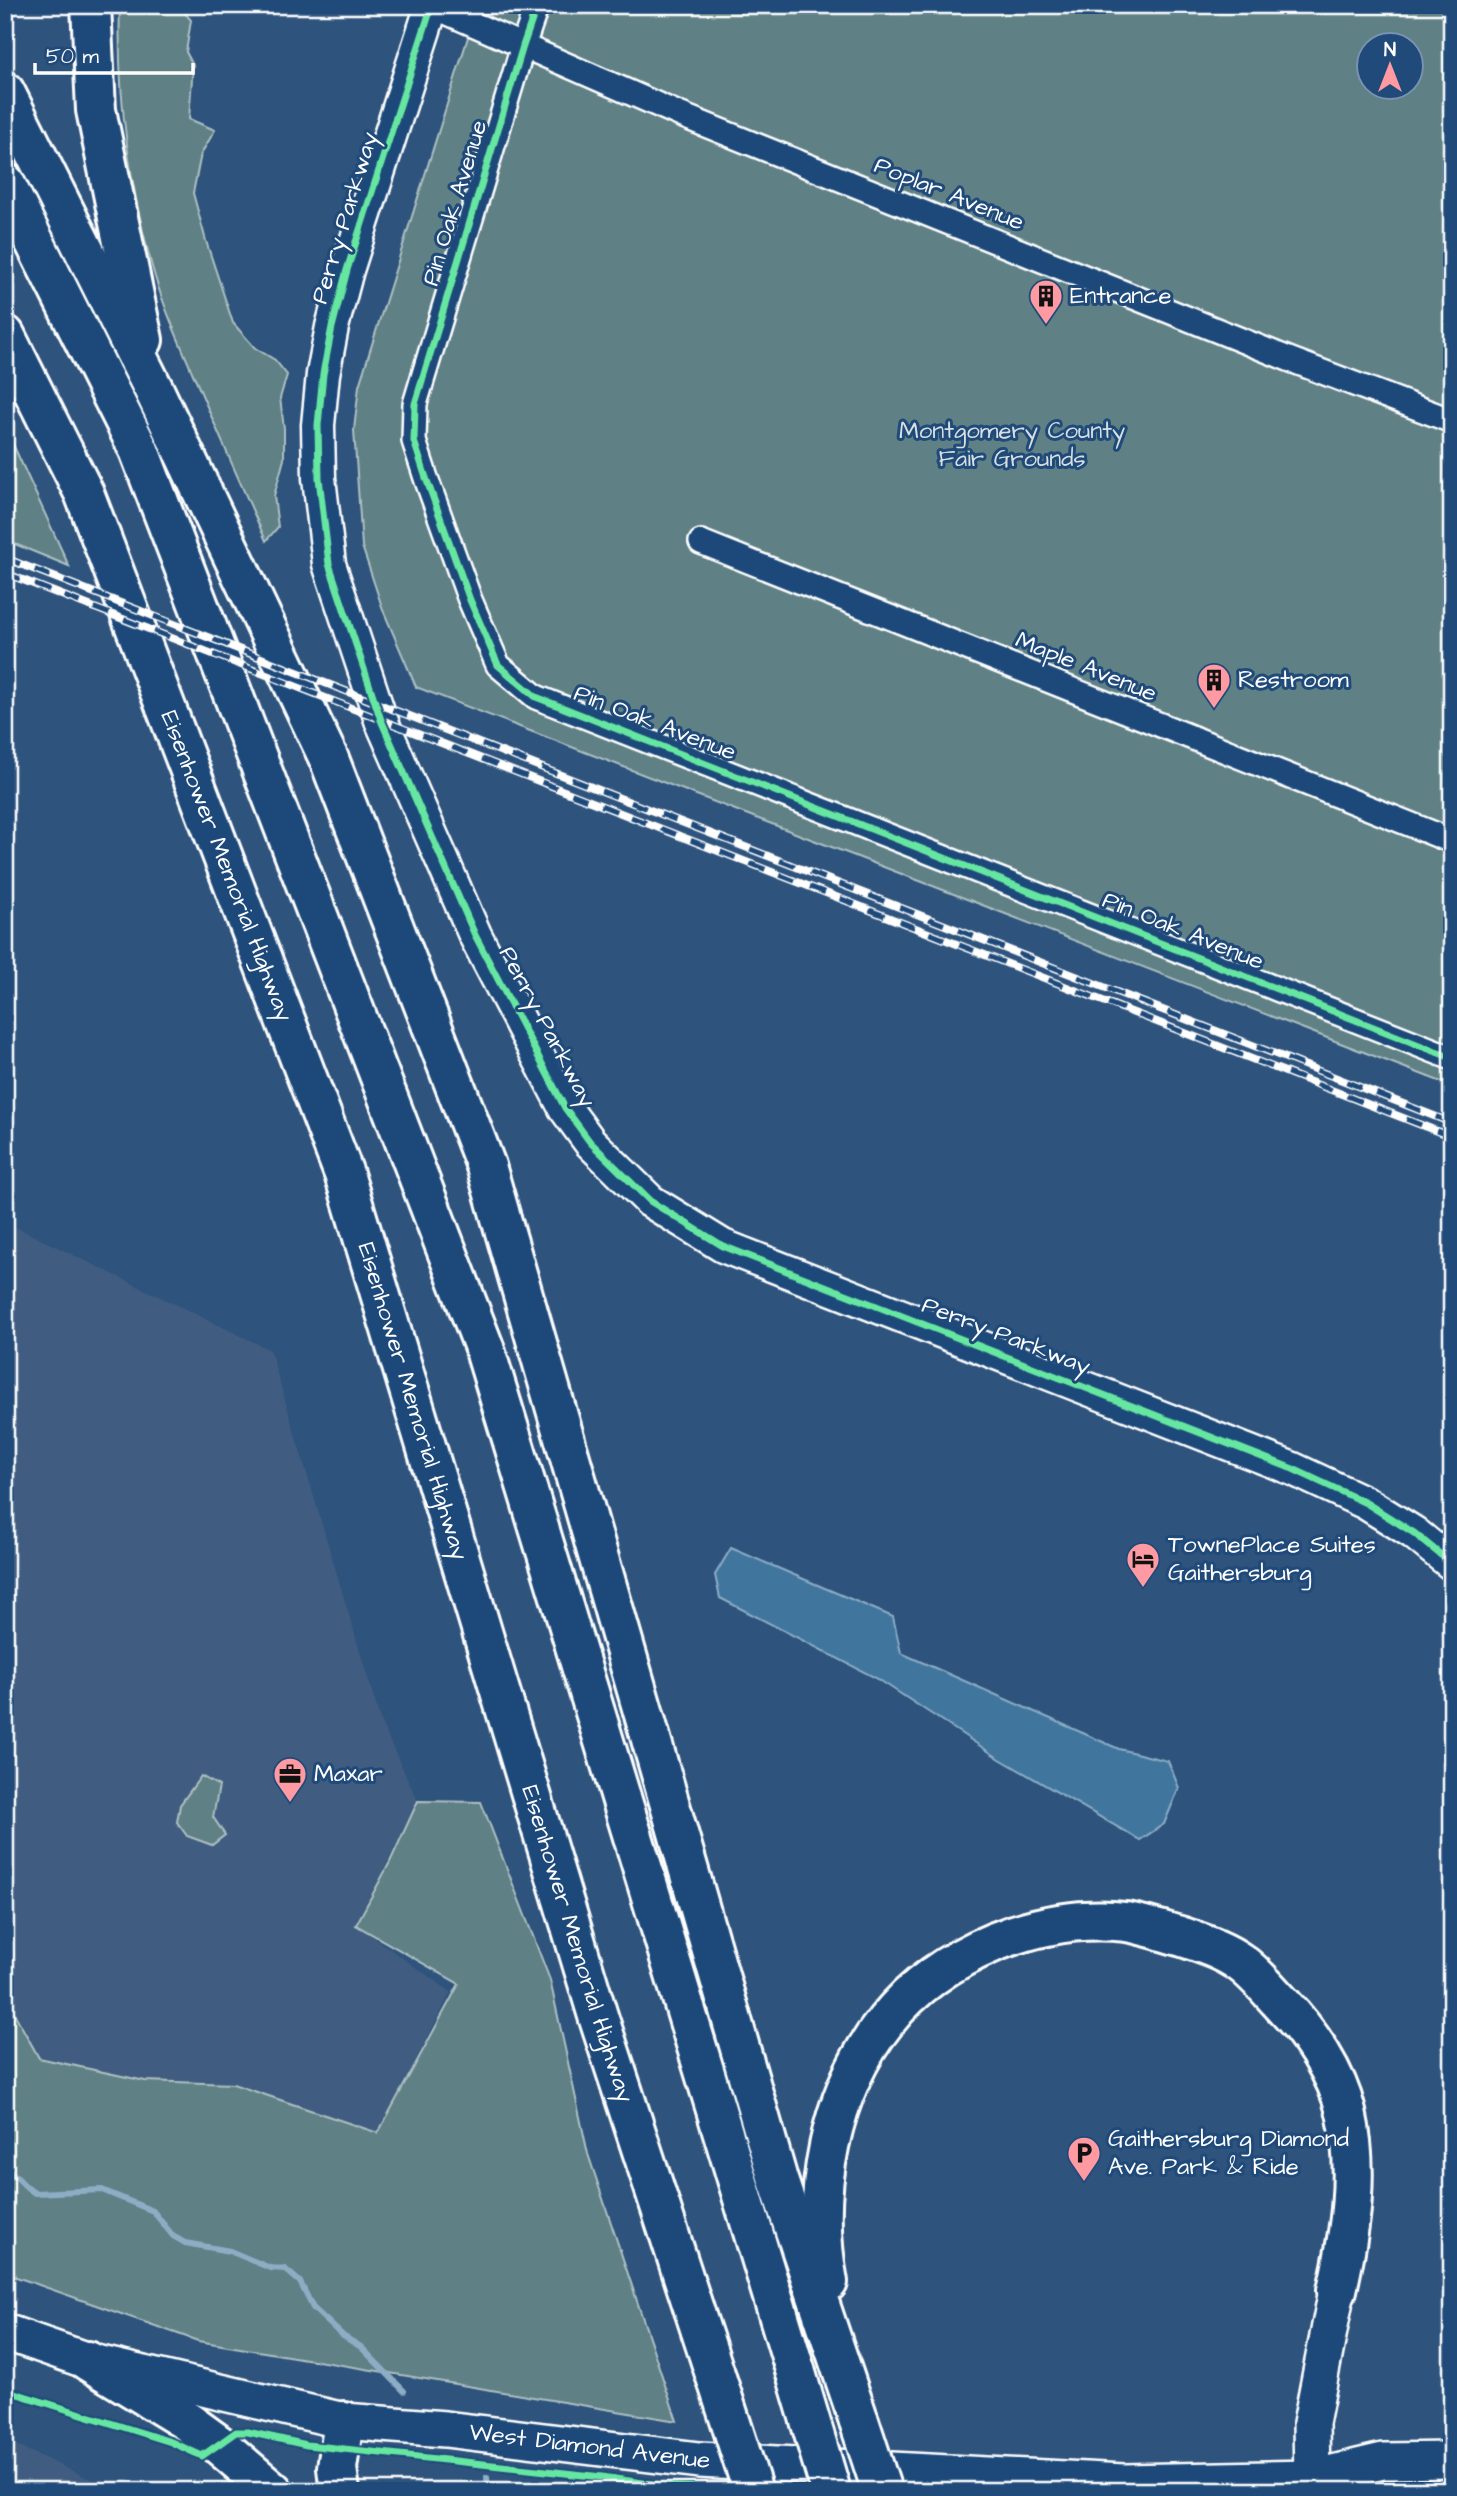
<svg xmlns="http://www.w3.org/2000/svg" width="1457" height="2496" font-family="'Architects Daughter',sans-serif">
  <style>
    .built { fill: #405d81 }
    .green { fill: #5e8085; stroke: #aec0c2; stroke-width: 2; fill-rule: evenodd }
    .water { fill: #41769e; stroke: #8dadc5; stroke-width: 2 }
    .lines { fill: none; stroke-linecap: round; stroke-linejoin: round }
    .stream { stroke: #8dadc5; stroke-width: 6 }
    .street-casing { stroke: #fff; stroke-width: 28 }
    .secondary-casing { stroke: #fff; stroke-width: 37 }
    .primary-casing { stroke: #fff; stroke-width: 40 }
    .highway-casing { stroke: #fff; stroke-width: 44 }
    .street { stroke: #1f4a7a; stroke-width: 23 }
    .secondary { stroke: #1f4a7a; stroke-width: 32 }
    .primary { stroke: #1f4a7a; stroke-width: 35 }
    .highway { stroke: #1f4a7a; stroke-width: 38 }
    .rail-casing { stroke: #fff; stroke-width: 8 }
    .rail { stroke: #1f4a7a; stroke-width: 5; stroke-dasharray: 16; stroke-linecap: butt }
    .highway-bridge-casing { stroke: #fff; stroke-width: 44; stroke-linecap: butt }
    .highway-bridge { stroke: #1f4a7a; stroke-width: 38 }
    .cycleway-casing { stroke: #1f4a7a; stroke-width: 11 }
    .cycleway { stroke: #66e7a1; stroke-width: 7 }
    .labels { text-anchor: middle; dominant-baseline: central; stroke-width: 6; stroke-linejoin: round; paint-order: stroke }
    .street-label { font-size: 24px; fill: #fff; stroke: #1f4a7a }
    .poi-label { font-size: 24px; fill: #fff; stroke: #1f4a7a; text-anchor: start }
    .park-label { font-size: 24px; fill: #d7dfe0; stroke: #1f4a7a }
  </style>
  <rect width="100%" height="100%" fill="#2e537d"/>
  <filter id="ink" filterUnits="userSpaceOnUse"><feTurbulence type="fractalNoise" baseFrequency=".0143" numOctaves="2"/><feDisplacementMap in="SourceGraphic" scale="14" xChannelSelector="R" yChannelSelector="G"/><feConvolveMatrix kernelMatrix="1 2 1 2 8 2 1 2 1" color-interpolation-filters="sRGB"/></filter>
  <g filter="url(#ink)">
    <path class="built" d="M 5,1222 L 270,1350 L 382,1725 L 418,1801 L 356,1925 L 451,1992 L 378,2133 L 318,2117 L 233,2084 L 145,2081 L 39,2058 L 13,2011 L 5,2012 Z
      M 5,2440 L 116,2491 L 5,2491 Z"/>
    <path class="green" d="M 120,5 L 178,5 L 191,20 L 186,52 L 193,65 L 189,119 L 215,130 L 201,154 L 193,193 L 206,241 L 233,323 L 255,348 L 275,360 L 287,375 L 280,398 L 284,428 L 284,459 L 274,496 L 278,527 L 266,541 C 241,485 217,430 193,374 C 177,336 160,299 150,259 C 128,177 117,90 120,5 Z
      M 478,5 L 1452,5 L 1452,1086 L 416,687 L 383,610 L 362,546 L 354,430 L 359,386 ZM 1370,46 L 1412,46 L 1412,88 L 1370,88 Z
      M 5,427 L 69,566 L 5,540 Z
      M 201,1776 L 219,1786 L 213,1817 L 225,1835 L 212,1845 L 187,1836 L 177,1822 L 180,1805 Z
      M 418,1801 L 481,1802 L 550,1980 L 588,2154 L 677,2421 L 198,2341 L 5,2273 L 5,2012 L 13,2011 L 39,2058 L 145,2081 L 233,2084 L 378,2133 L 459,1984 L 356,1925 L 390,1862 Z"/>
    <path class="water" d="M 731,1548 L 893,1617 L 901,1653 L 1119,1749 L 1168,1761 L 1179,1788 L 1164,1824 L 1140,1840 L 1000,1759 L 878,1679 L 720,1598 L 715,1575 Z"/>
    <g class="lines">
      <path class="stream" d="M 5,2168 C 17,2174 23,2187 35,2193 L 102,2190 L 153,2211 L 173,2236 L 185,2243 L 230,2251 L 270,2268 L 285,2269 L 300,2282 L 313,2308 L 343,2336 L 361,2347 L 404,2391
        M 487,2477 L 488,2491"/>
      <defs>
        <path id="street" d="M 537,5 L 523,46 L 415,404 L 414,441 L 426,478 L 470,600 L 498,665 L 536,697 L 1452,1058
          M 432,6 L 681,115 L 1291,360 L 1452,421
          M 701,542 L 1452,841"/>
        <path id="secondary" d="M 432,5 L 347,270 L 332,327 L 323,374 L 318,425 L 319,478 L 329,564 L 381,720 L 475,935 L 565,1108 L 590,1142 L 650,1201 L 723,1246 L 1293,1469 L 1366,1503 L 1414,1533 L 1452,1564"/>
        <g id="primary">
          <path id="s1" d="M 5,2332 L 88,2361 L 344,2421 L 445,2429 L 699,2460 L 1124,2482 L 1312,2478 L 1383,2461 L 1452,2460"/>
          <path d="M 1312,2478 L 1311,2423 L 1337,2290"/>
        </g>
        <g id="highway">
          <path d="M 91,5 L 96,110 L 143,340"/>
          <path d="M 5,92 L 154,390 L 329,759 L 486,1166 L 778,2180 L 859,2421"/>
          <path d="M 5,183 L 139,450 L 485,1350 L 796,2373"/>
          <path id="s2" d="M 5,335 L 84,493 L 344,1174 L 598,2016 L 715,2374"/>
          <path d="M 828,2282 C 811,2194 829,2092 886,2021 C 940,1953 1040,1912 1126,1922 C 1145,1925 1165,1932 1183,1937 C 1203,1944 1223,1950 1241,1963 C 1256,1974 1269,1990 1282,2004 C 1309,2032 1337,2073 1346,2112 C 1360,2172 1350,2232 1337,2290"/>
          <path d="M 88,2361 L 185,2420 L 218,2444 L 273,2491"/>
          <path d="M 340,2491 L 337,2468 L 344,2421"/>
        </g>
      </defs>
      <use href="#street" class="street-casing"/>
      <use href="#secondary" class="secondary-casing"/>
      <use href="#primary" class="primary-casing"/>
      <use href="#highway" class="highway-casing"/>
      <use href="#street" class="street"/>
      <use href="#secondary" class="secondary"/>
      <use href="#primary" class="primary"/>
      <use href="#highway" class="highway"/>
      <defs>
        <path id="rail" d="M 5,558 L 1452,1123
          M 5,573 L 1452,1137"/>
      </defs>
      <use href="#rail" class="rail-casing"/>
      <use href="#rail" class="rail"/>
      <defs>
        <path id="highway-bridge" d="M 796,2373 L 831,2491
          M 715,2374 L 753,2491
          M 859,2421 L 882,2491"/>
      </defs>
      <use href="#highway-bridge" class="highway-bridge-casing"/>
      <use href="#highway-bridge" class="highway-bridge"/>
      <defs>
        <path id="cycleway" d="M 432,5 L 347,270 L 332,327 L 323,374 L 318,425 L 319,478 L 329,564 L 381,720 L 475,935 L 565,1108 L 590,1142 L 650,1201 L 723,1246 L 1293,1469 L 1366,1503 L 1414,1533 L 1452,1564
          M 537,5 L 523,46 L 415,404 L 414,441 L 426,478 L 470,600 L 498,665 L 536,697 L 1452,1058
          M 5,2390 L 171,2442 L 202,2456 L 236,2432 L 248,2432 L 307,2445 L 602,2477 L 663,2486 L 754,2491"/>
      </defs>
      <use href="#cycleway" class="cycleway-casing"/>
      <use href="#cycleway" class="cycleway"/>
    </g>
  </g>
  <defs>
    <symbol id="building-pin" viewBox="-11 -11 22 30"><path d="M0 17L-7.5 6A9.5 9.5 0 1 1 7.5 6Z" fill="#ff9aa2" stroke="#1f4a7a"/><path d="M-4-6H4V6H1V3H-1V6H-4ZM-2.5-4.3h1.7v1.8h-1.7ZM.8-4.3h1.7v1.8H.8ZM-2.5-1h1.7V.8h-1.7ZM.8-1h1.7V.8H.8Z" fill="#111"/></symbol>
    <symbol id="hotel-pin" viewBox="-11 -11 22 30"><path d="M0 17L-7.5 6A9.5 9.5 0 1 1 7.5 6Z" fill="#ff9aa2" stroke="#1f4a7a"/><path d="M-6-4.5h1.5V1H6V5H4.5V3h-9V5H-6ZM-4 0a1.8 1.8 0 1 1 3.6 0ZM.5 0V-2.5h3Q6-2.5 6 0Z" fill="#111"/></symbol>
    <symbol id="office-pin" viewBox="-11 -11 22 30"><path d="M0 17L-7.5 6A9.5 9.5 0 1 1 7.5 6Z" fill="#ff9aa2" stroke="#1f4a7a"/><path d="M-6-3h4V-5.5h4V-3h4V5H-6ZM-1-4.5V-3h2v-1.5ZM-6 0V1H6V0Z" fill="#111"/></symbol>
    <symbol id="parking-pin" viewBox="-11 -11 22 30"><path d="M0 17L-7.5 6A9.5 9.5 0 1 1 7.5 6Z" fill="#ff9aa2" stroke="#1f4a7a"/><path d="M-3.5-5.5H1a3.5 3.5 0 0 1 0 7H-1V5.5H-3.5ZM-1-3.4V-.6H.8a1.4 1.4 0 0 0 0-2.8Z" fill="#111"/></symbol>
  </defs>
  <g fill-rule="evenodd">
    <use href="#building-pin" x="1027" y="277" width="38" height="52"/>
    <use href="#building-pin" x="1195" y="661" width="38" height="52"/>
    <use href="#hotel-pin" x="1124" y="1540" width="38" height="52"/>
    <use href="#office-pin" x="271" y="1755" width="38" height="52"/>
    <use href="#parking-pin" x="1065" y="2134" width="38" height="52"/>
  </g>
  <g class="labels">
    <g class="street-label">
      <text transform="translate(949 194) rotate(22)">Poplar Avenue</text>
      <text transform="translate(455 203) rotate(-73)">Pin Oak Avenue</text>
      <text transform="translate(345 218) rotate(-73)">Perry Parkway</text>
      <text transform="translate(1086 667) rotate(22)">Maple Avenue</text>
      <text transform="translate(655 723) rotate(21)">Pin Oak Avenue</text>
      <text stroke="none"><textPath href="#s2" startOffset="576">Eisenhower Memorial Highway</textPath></text>
      <text transform="translate(1183 931) rotate(22)">Pin Oak Avenue</text>
      <text transform="translate(547 1027) rotate(62)">Perry Parkway</text>
      <text transform="translate(1006 1336) rotate(21)">Perry Parkway</text>
      <text stroke="none"><textPath href="#s2" startOffset="1143">Eisenhower Memorial Highway</textPath></text>
      <text stroke="none"><textPath href="#s2" startOffset="1710">Eisenhower Memorial Highway</textPath></text>
      <text stroke="none"><textPath href="#s1" startOffset="598">West Diamond Avenue</textPath></text>
    </g>
    <g class="poi-label">
      <text x="1070" y="296">Entrance</text>
      <text x="1238" y="680">Restroom</text>
      <text x="1168" y="1545">TownePlace Suites<tspan x="1168" dy="28">Gaithersburg</tspan></text>
      <text x="314" y="1774">Maxar</text>
      <text x="1108" y="2139">Gaithersburg Diamond<tspan x="1108" dy="28">Ave. Park &amp; Ride</tspan></text>
    </g>
    <g class="park-label">
      <text x="1012" y="431">Montgomery County<tspan x="1012" dy="28">Fair Grounds</tspan></text>
    </g>
  </g>
  <rect width="1457" height="2496" fill="none" stroke="#1f4a7a" stroke-width="28"/>
  <rect x="14" y="14" width="1429" height="2468" fill="none" stroke="#fff" stroke-width="2.5" filter="url(#ink)"/>
  <g transform="translate(1390 66)"><circle r="33" fill="#1f4a7a" stroke="#7992af" stroke-width="2"/>
  <path d="M0-5L12 26L0 18L-12 26Z" fill="#ff9aa2"/>
  <text y="-10" font-size="19" font-weight="bold" text-anchor="middle" fill="#ffffff">N</text>
  </g>
  <path d="M35 63v10h158v-10" fill="none" stroke="#ffffff" stroke-width="3.5"/>
  <text x="46" y="63" font-size="21" fill="#ffffff" stroke="#1f4a7a" stroke-width="5" paint-order="stroke">50 m</text>
</svg>
